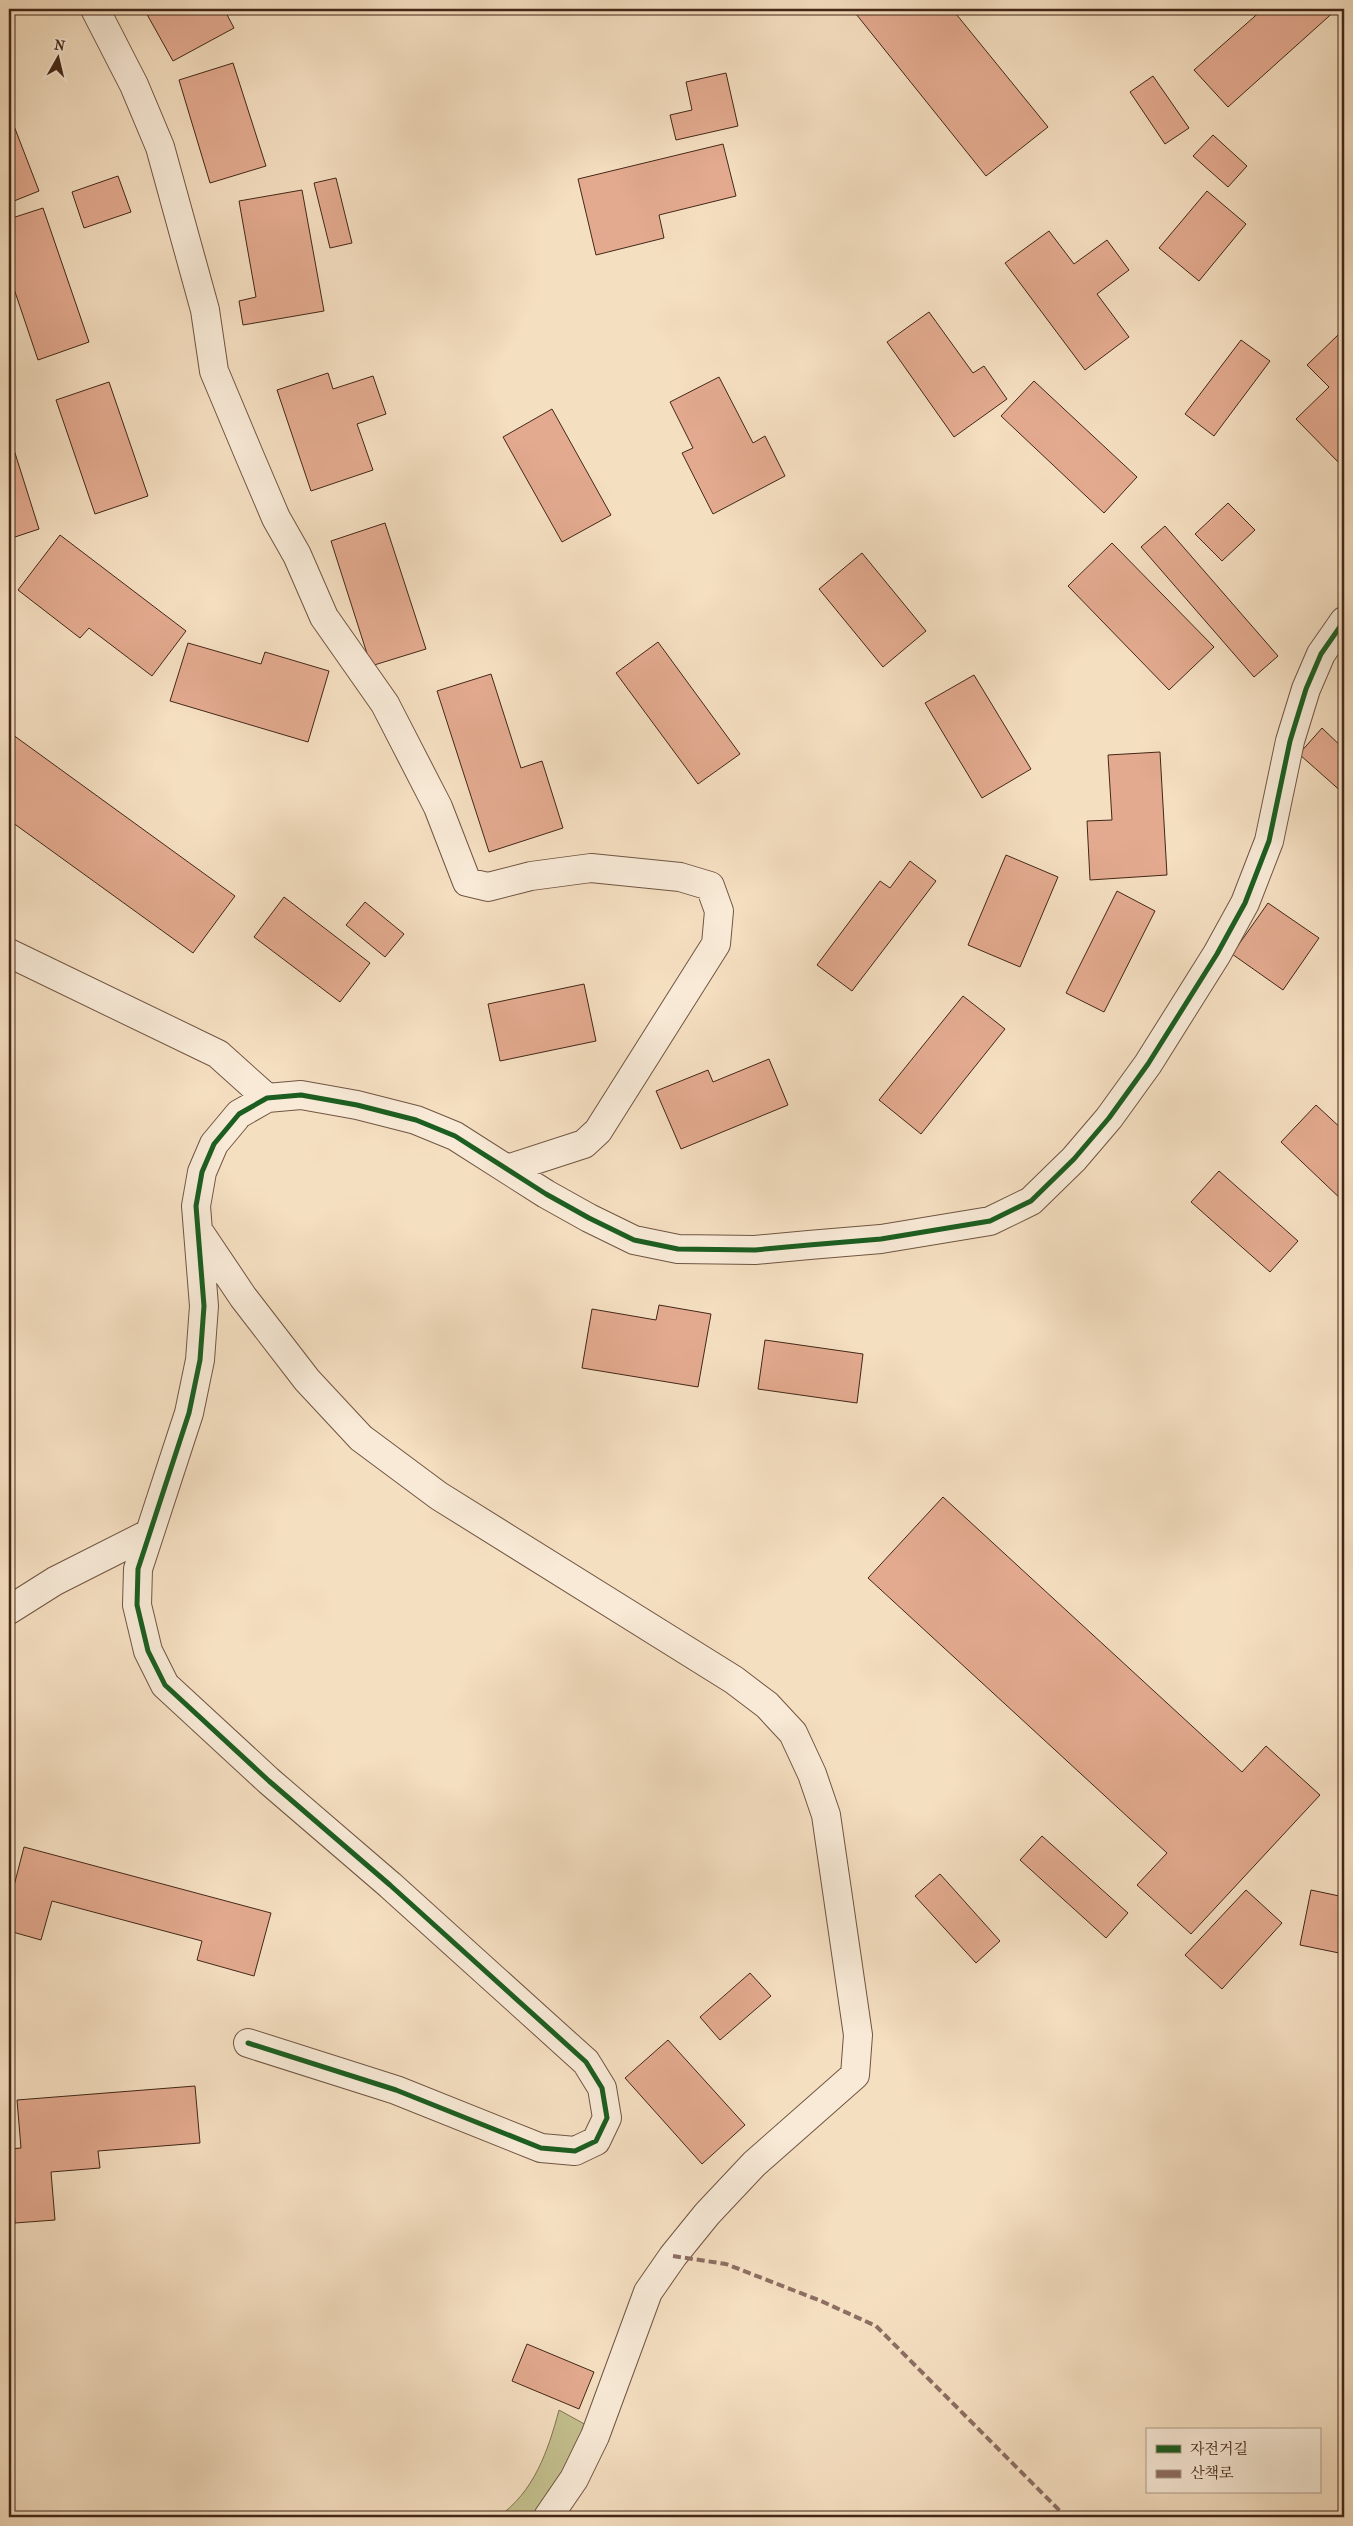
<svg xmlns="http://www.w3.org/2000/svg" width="1353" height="2526" font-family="'IM FELL French Canon','Noto Serif KR',serif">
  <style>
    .green { fill: #c3c08e; stroke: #837452 }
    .building { fill: #e3aa8f; stroke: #432717 }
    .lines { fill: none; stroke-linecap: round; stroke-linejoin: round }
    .minor-casing { stroke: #705542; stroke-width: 30 }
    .minor { stroke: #f8ead7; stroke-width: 28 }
    .quiet { stroke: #8d6e63; stroke-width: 4; stroke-dasharray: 8 4; stroke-linecap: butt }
    .cycleway-casing { stroke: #f8ead7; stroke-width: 8 }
    .cycleway { stroke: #1b5e20; stroke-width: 5 }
  </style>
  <rect width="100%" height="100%" fill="#f5dfc1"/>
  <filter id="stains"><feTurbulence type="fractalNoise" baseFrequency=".004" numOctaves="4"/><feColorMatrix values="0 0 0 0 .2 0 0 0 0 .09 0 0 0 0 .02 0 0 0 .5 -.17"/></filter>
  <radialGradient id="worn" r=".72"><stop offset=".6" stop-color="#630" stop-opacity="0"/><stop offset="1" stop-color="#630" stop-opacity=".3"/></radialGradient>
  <path class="green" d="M 559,2410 L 588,2426 L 546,2505 L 533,2517 L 498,2517 C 534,2492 548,2451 559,2410 Z"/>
  <path class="building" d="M 144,9 L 224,9 L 234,28 L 173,61 Z
    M 852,9 L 952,9 L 1048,127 L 986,176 Z
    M 1263,9 L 1337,9 L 1228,107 L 1194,70 Z
    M 233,63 L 266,166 L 210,183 L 179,80 Z
    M 726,73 L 738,126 L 676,140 L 670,115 L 692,110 L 686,82 Z
    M 1153,76 L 1189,128 L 1165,144 L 1130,92 Z
    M 9,113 L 39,191 L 9,203 Z
    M 1213,135 L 1247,166 L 1228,187 L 1193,156 Z
    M 723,144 L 736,196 L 659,215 L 664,238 L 596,255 L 578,179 Z
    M 118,176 L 131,212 L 84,228 L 72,192 Z
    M 336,178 L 352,243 L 330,248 L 314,183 Z
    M 302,190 L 324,311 L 243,325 L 239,301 L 256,297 L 239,201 Z
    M 1207,191 L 1246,224 L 1199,281 L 1159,248 Z
    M 43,208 L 89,342 L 38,360 L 9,274 L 9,219 Z
    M 1049,231 L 1074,264 L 1107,240 L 1129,270 L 1097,294 L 1129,337 L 1085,370 L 1005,263 Z
    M 929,312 L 973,373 L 984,366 L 1007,399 L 954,437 L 887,342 Z
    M 1338,335 L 1344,342 L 1344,468 L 1296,419 L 1329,387 L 1307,365 Z
    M 1241,340 L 1270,361 L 1214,436 L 1185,414 Z
    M 328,373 L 333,389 L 373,376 L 386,414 L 357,424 L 373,470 L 311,491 L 277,390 Z
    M 719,377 L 753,443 L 765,436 L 785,476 L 713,514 L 682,453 L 693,448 L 670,402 Z
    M 1034,381 L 1137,477 L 1104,513 L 1001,416 Z
    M 109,382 L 148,496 L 95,514 L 56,400 Z
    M 552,409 L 611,515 L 562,542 L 503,437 Z
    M 9,434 L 39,529 L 9,539 Z
    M 1228,503 L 1255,530 L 1222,561 L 1195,534 Z
    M 385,523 L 426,649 L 371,666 L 331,541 Z
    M 1165,526 L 1278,656 L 1254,677 L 1141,547 Z
    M 60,535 L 186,631 L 152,676 L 89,628 L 80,638 L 18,590 Z
    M 1112,543 L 1214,647 L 1169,690 L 1068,586 Z
    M 862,553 L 926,631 L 883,667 L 819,589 Z
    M 658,642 L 740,754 L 698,784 L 616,673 Z
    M 188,643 L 261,664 L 265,652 L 329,671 L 308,742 L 170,701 Z
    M 491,674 L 521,768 L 542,761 L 563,828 L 489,852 L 437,691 Z
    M 974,675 L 1031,769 L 982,798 L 925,703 Z
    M 1322,728 L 1344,749 L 1344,794 L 1299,754 Z
    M 9,732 L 235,896 L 193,953 L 9,820 Z
    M 1160,752 L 1167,875 L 1090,880 L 1087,821 L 1112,820 L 1108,755 Z
    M 1006,855 L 1058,877 L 1020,967 L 968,945 Z
    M 910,861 L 936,881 L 852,991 L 817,965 L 880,881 L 890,888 Z
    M 1117,891 L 1155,911 L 1104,1012 L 1066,993 Z
    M 284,897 L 370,963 L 340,1002 L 254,937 Z
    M 365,902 L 404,934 L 385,957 L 346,925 Z
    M 1268,903 L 1319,938 L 1283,990 L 1232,954 Z
    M 584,984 L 596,1041 L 500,1061 L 488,1004 Z
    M 963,996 L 1005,1029 L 921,1134 L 879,1100 Z
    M 769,1059 L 788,1105 L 681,1149 L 656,1091 L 708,1070 L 713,1082 Z
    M 1316,1105 L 1344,1131 L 1344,1202 L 1281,1142 Z
    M 1219,1171 L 1298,1241 L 1270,1272 L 1191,1202 Z
    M 659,1305 L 711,1314 L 698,1387 L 582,1368 L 592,1309 L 656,1320 Z
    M 765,1340 L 863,1354 L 857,1403 L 758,1389 Z
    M 943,1497 L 1242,1772 L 1266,1746 L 1320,1795 L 1191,1934 L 1137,1885 L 1167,1853 L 868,1578 Z
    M 1042,1836 L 1128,1913 L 1106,1938 L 1020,1860 Z
    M 24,1847 L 271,1913 L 254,1976 L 197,1960 L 202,1941 L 52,1901 L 41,1940 L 9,1931 L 9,1905 Z
    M 940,1874 L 1000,1941 L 976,1963 L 915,1896 Z
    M 1246,1890 L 1282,1923 L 1222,1989 L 1185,1955 Z
    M 1311,1890 L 1344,1897 L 1344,1954 L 1300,1945 Z
    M 750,1973 L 771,1996 L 720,2040 L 700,2017 Z
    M 668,2040 L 745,2125 L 702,2164 L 625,2078 Z
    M 195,2086 L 200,2143 L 98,2151 L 100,2168 L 51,2172 L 55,2220 L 15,2223 L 9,2149 L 21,2148 L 17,2100 Z
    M 527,2344 L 594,2372 L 579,2409 L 512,2381 Z"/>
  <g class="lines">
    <defs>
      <path id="minor" d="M 95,9 L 134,85 L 160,147 L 205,310 L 214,371 L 250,457 L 276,518 L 297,555 L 324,617 L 385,704 L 438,807 L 467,882 L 488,887 L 531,876 L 591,868 L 680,877 L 710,886 L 719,911 L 716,944 L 598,1131 L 584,1144 L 507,1169
        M 9,953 L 218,1054 L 267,1098
        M 198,1230 L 243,1297 L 307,1380 L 361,1438 L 439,1496 L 734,1680 L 767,1705 L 793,1733 L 812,1774 L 826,1815 L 858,2035 L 855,2075 L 754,2164 L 707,2214 L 673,2256 L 648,2292 L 595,2436 L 574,2479 L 548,2517
        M 9,1610 L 55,1581 L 148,1534
        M 248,2043 L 396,2090 L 541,2148 L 575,2151 L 596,2141 L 607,2118 L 602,2088 L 586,2062 L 390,1885 L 269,1781 L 165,1685 L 148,1651 L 137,1605 L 138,1569 L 189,1413 L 200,1360 L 204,1306 L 196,1206 L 202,1172 L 214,1144 L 239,1114 L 267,1098 L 301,1095 L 357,1105 L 416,1120 L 455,1136 L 546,1194 L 589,1218 L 634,1240 L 678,1249 L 755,1250 L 809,1245 L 881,1239 L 990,1221 L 1031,1201 L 1074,1159 L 1109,1118 L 1148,1064 L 1217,954 L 1245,903 L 1269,841 L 1290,741 L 1306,689 L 1321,654 L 1344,621"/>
    </defs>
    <use href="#minor" class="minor-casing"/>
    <use href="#minor" class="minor"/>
    <path class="quiet" d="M 673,2256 L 726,2264 L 821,2301 L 876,2326 L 1066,2517"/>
    <defs>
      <path id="cycleway" d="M 248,2043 L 396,2090 L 541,2148 L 575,2151 L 596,2141 L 607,2118 L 602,2088 L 586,2062 L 390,1885 L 269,1781 L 165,1685 L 148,1651 L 137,1605 L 138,1569 L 189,1413 L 200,1360 L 204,1306 L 196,1206 L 202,1172 L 214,1144 L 239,1114 L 267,1098 L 301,1095 L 357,1105 L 416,1120 L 455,1136 L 546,1194 L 589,1218 L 634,1240 L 678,1249 L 755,1250 L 809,1245 L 881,1239 L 990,1221 L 1031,1201 L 1074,1159 L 1109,1118 L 1148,1064 L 1217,954 L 1245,903 L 1269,841 L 1290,741 L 1306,689 L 1321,654 L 1344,621"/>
    </defs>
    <use href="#cycleway" class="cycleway-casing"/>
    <use href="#cycleway" class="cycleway"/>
  </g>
  <rect width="1353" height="2526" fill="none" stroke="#f5dfc1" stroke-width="30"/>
  <rect x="10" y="10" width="1333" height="2506" fill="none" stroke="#432717" stroke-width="2.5"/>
  <rect x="15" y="15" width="1323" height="2496" fill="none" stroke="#432717"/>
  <rect x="1146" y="2428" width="175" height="65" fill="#f8ead7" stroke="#b09c8a"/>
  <rect x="1156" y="2445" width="25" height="8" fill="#1b5e20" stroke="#b09c8a"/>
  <text x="1190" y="2454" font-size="15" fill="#432717">자전거길</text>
  <rect x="1156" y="2470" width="25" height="8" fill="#8d6e63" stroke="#b09c8a"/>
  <text x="1190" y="2478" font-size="15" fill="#432717">산책로</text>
  <g transform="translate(58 58) rotate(8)" stroke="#f8ead7" stroke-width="4" paint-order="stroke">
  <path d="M0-4L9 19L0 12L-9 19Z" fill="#432717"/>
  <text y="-8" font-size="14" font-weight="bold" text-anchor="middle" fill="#432717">N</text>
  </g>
  <rect width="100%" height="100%" filter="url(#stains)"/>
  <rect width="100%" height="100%" fill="url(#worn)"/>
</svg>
